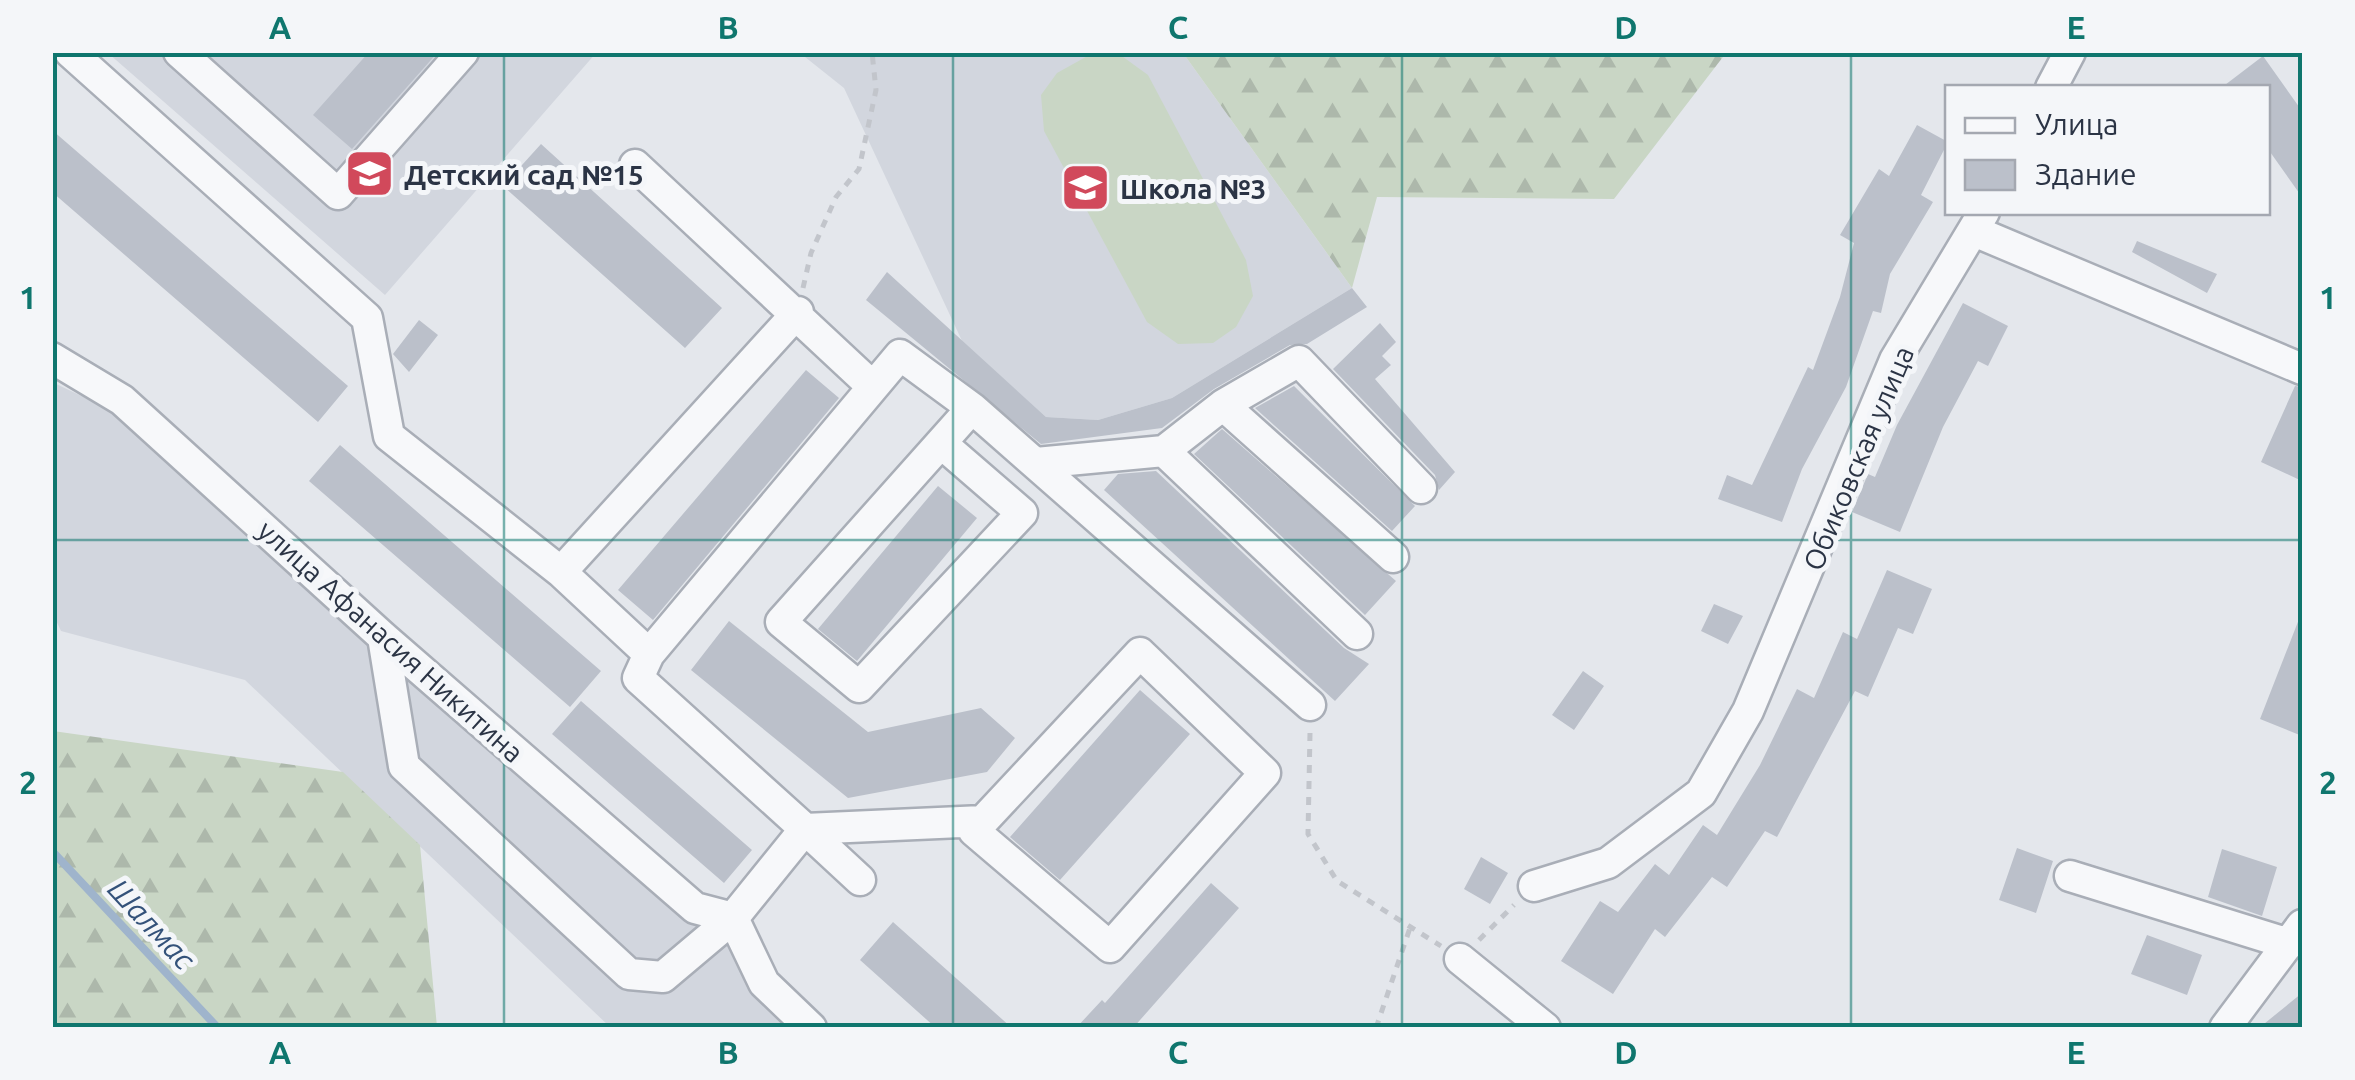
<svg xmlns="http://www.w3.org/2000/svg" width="2355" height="1080" font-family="Ubuntu,sans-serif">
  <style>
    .built { fill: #d2d6de }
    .forest { fill: url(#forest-firs) }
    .garden { fill: #c9d6c5 }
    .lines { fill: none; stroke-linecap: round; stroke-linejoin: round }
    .stream { stroke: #9fb4cc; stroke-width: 8 }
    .building { fill: #bbc0ca }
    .minor-casing { stroke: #a9aeb7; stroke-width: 35 }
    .path { stroke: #c2c5cb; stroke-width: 5; stroke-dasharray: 8 8; stroke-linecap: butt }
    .minor { stroke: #f7f8fa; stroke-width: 30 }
    .grid { fill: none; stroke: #0f766e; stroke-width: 2.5; stroke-opacity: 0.55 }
    .labels { text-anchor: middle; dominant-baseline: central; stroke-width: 10; stroke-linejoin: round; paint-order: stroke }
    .poi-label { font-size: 28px; font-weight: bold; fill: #2b3445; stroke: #f4f6f9; text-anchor: start }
    .street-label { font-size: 28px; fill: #2b3445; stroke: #f4f6f9 }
    .water-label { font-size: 30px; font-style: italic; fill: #34527a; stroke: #f4f6f9 }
    .neatline { fill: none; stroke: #0f766e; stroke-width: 4 }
    .grid-label { font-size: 32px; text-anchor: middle; font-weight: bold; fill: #0f766e }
  </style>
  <defs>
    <pattern id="forest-firs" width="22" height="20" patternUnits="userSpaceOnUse" patternTransform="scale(2.5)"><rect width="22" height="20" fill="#c9d6c5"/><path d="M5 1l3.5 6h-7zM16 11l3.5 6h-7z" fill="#adb8ab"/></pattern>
  </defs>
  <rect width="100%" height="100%" fill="#e4e7ec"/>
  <path class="built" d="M 108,53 L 596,53 L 385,295 Z
    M 800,53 L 1183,53 L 1352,288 L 1172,398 L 1098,420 L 1046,417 L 963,343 L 844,88 Z
    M 52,382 L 111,410 L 737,951 L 793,1027 L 610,1027 L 245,680 L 61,631 L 52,612 Z"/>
  <path class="forest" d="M 1183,53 L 1726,53 L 1614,199 L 1377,197 L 1352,288 Z
    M 53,731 L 343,772 L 420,845 L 437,1027 L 53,1027 Z"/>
  <path class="garden" d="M 1093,53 L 1119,54 L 1148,75 L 1246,260 L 1253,296 L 1236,327 L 1213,343 L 1178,344 L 1147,322 L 1044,131 L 1041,95 L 1057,73 Z"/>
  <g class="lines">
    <path class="stream" d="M 52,851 L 218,1028"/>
  </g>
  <path class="building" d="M 369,52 L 438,52 L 352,149 L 313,115 Z
    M 2263,56 L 2302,111 L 2302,197 L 2268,149 L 2268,88 L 2221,88 Z
    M 1917,125 L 1948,142 L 1921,195 L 1933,202 L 1890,274 L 1881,313 L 1873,311 L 1846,387 L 1802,469 L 1782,522 L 1718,499 L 1727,475 L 1752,485 L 1808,367 L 1813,370 L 1840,297 L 1854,243 L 1840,235 L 1879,169 L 1889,176 Z
    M 52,130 L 348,386 L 318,422 L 52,192 Z
    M 541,144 L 722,308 L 685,348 L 503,186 Z
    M 2137,241 L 2217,274 L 2207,293 L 2132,252 Z
    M 887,272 L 1046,417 L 1098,420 L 1172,398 L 1352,288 L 1367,307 L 1307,344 L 1290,345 L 1214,389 L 1162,428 L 1041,444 L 866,300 Z
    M 1963,303 L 2008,326 L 1988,366 L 1978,361 L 1943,427 L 1900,532 L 1852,512 L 1868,474 L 1875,477 L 1897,425 Z
    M 419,320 L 438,335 L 409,372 L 393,354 Z
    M 1380,323 L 1396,342 L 1382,356 L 1391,365 L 1375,379 L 1455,472 L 1439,490 L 1435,475 L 1333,369 Z
    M 806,370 L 839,398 L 653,620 L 618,590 Z
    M 1294,386 L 1415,506 L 1392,531 L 1255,408 Z
    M 2295,386 L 2302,387 L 2302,481 L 2261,462 Z
    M 1222,429 L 1396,581 L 1365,615 L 1194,454 Z
    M 340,445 L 601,671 L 570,707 L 309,481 Z
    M 1156,471 L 1344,648 L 1369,664 L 1335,701 L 1104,490 L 1118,474 Z
    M 938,486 L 977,518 L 857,661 L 818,629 Z
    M 1887,570 L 1932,589 L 1913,634 L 1898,628 L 1868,697 L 1855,691 L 1777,837 L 1765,831 L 1727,887 L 1712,877 L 1665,937 L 1655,929 L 1613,994 L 1561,961 L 1600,901 L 1618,912 L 1655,864 L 1669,875 L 1703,825 L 1717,835 L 1760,765 L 1797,689 L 1814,698 L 1843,632 L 1857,639 Z
    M 1714,604 L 1743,616 L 1728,644 L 1701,631 Z
    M 2301,614 L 2302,614 L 2302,736 L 2260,719 Z
    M 729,621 L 868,732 L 981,708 L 1015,738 L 987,772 L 848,798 L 691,670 Z
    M 1583,671 L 1604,686 L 1574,730 L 1552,715 Z
    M 1140,690 L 1190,734 L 1060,880 L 1010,837 Z
    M 581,701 L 752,850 L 724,883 L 552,734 Z
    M 2017,848 L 2053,861 L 2036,913 L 1999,900 Z
    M 2222,849 L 2277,867 L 2262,916 L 2208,897 Z
    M 1481,857 L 1508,873 L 1490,904 L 1464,889 Z
    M 1211,883 L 1239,908 L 1133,1028 L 1076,1028 L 1102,1000 L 1105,1003 Z
    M 893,922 L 1012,1028 L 936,1028 L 860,960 Z
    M 2147,935 L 2202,955 L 2187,995 L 2131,974 Z
    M 2302,993 L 2302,1028 L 2259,1028 Z"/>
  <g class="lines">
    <defs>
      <path id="minor" d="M 70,52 L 367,318 L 389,436 L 561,572 L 649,654 L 638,678 L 805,829 L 733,918 L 663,977 L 629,974 L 404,766 L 383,637
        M 179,52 L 338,194 L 463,52
        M 2051,88 L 2070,52
        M 635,165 L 873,387
        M 1974,231 L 2302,369
        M 52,358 L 122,400 L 383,637 L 695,908 L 733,918
        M 1223,405 L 1299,361 L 1421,488
        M 941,443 L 1022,513 L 859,687 L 781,622 L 972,408
        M 1164,451 L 1223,405 L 1393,557
        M 1036,463 L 1164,451 L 1357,634
        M 561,572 L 798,312
        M 649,654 L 900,355 L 972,408 L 1310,705
        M 805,829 L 983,821 L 1140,653 L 1265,773 L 1110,947 L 974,831 L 983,821
        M 805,829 L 860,880
        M 2070,876 L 2289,944
        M 1534,886 L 1608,863 L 1701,793 L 1748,711 L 1895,360 L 1984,212
        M 733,918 L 764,983 L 811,1028
        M 1460,959 L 1545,1028
        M 2225,1028 L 2302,925"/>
    </defs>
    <use href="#minor" class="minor-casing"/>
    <path class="path" d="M 803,288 L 811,253 L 836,197 L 859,169 L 876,90 L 872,52
      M 1310,733 L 1308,834 L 1337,881 L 1441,946
      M 1479,940 L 1514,905
      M 1376,1028 L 1411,925"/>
    <use href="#minor" class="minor"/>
  </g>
  <path class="grid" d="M 504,52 L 504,1028M 953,52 L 953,1028M 1402,52 L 1402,1028M 1851,52 L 1851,1028M 52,540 L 2302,540"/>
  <defs>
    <symbol id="school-square" viewBox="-11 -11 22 22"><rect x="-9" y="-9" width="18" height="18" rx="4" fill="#d1495b" stroke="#f4f6f9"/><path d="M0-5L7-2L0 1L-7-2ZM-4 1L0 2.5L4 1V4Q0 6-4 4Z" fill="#fff"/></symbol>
  </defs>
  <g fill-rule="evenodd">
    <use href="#school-square" x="342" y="146" width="55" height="55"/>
    <use href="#school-square" x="1058" y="160" width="55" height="55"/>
  </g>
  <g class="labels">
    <g class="poi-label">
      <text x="404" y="174">Детский сад №15</text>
      <text x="1120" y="188">Школа №3</text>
    </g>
    <g class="street-label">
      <text transform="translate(1858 458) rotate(-67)">Обиковская улица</text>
      <text transform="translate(391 641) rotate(42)">улица Афанасия Никитина</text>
    </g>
    <g class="water-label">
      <text transform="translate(152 924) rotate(47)">Шалмас</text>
    </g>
  </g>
  <rect width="2355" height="1080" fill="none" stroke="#f4f6f9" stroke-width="110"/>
  <rect x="1945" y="85" width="325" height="130" fill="#f4f6f9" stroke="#a4a8b1" stroke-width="2.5"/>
  <rect x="1965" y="118" width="50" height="15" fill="#f7f8fa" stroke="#a4a8b1" stroke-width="2.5"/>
  <text x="2035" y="135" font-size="30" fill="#2b3445">Улица</text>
  <rect x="1965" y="160" width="50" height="30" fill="#bbc0ca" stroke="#a4a8b1" stroke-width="2.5"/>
  <text x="2035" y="185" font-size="30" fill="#2b3445">Здание</text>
  <rect x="55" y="55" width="2245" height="970" class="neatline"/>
  <g class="grid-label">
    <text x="280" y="39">A</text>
    <text x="728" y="39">B</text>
    <text x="1178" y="39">C</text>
    <text x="1626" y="39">D</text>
    <text x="2076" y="39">E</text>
    <text x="28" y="309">1</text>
    <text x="2328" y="309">1</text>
    <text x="28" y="794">2</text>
    <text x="2328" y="794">2</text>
    <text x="280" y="1064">A</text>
    <text x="728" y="1064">B</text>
    <text x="1178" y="1064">C</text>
    <text x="1626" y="1064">D</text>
    <text x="2076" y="1064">E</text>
  </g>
</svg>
